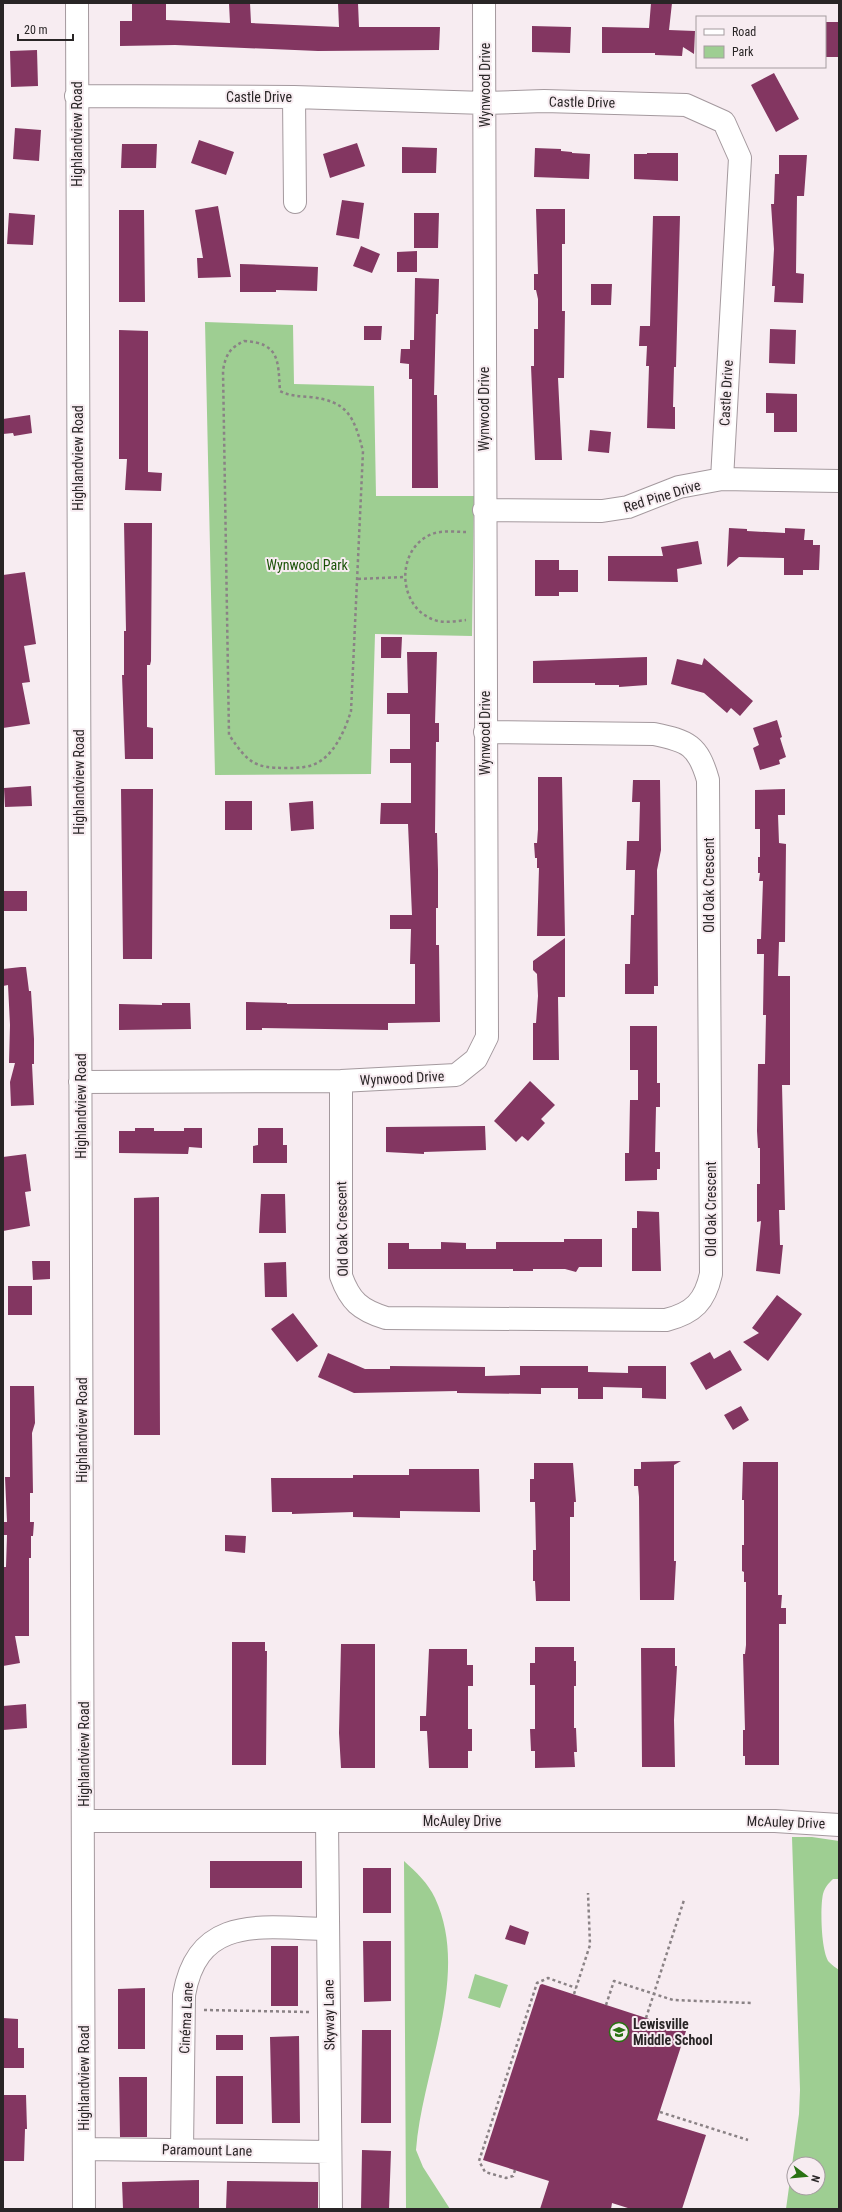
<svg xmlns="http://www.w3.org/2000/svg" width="842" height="2212" font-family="'Roboto Condensed',sans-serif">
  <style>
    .green { fill: #9ece92; fill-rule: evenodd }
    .building { fill: #833661 }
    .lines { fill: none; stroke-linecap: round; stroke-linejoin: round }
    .minor-casing { stroke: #a4999e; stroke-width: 24 }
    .path { stroke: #8a8285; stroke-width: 2.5; stroke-dasharray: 3 3; stroke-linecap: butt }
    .minor { stroke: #fff; stroke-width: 22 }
    .labels { text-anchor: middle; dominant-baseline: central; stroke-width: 4; stroke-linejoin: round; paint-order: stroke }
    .street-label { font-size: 14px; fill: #292526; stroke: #f7ecf1 }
    .park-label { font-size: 14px; fill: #1b5308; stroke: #f7ecf1 }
    .poi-label { font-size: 14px; font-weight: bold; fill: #292526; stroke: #f7ecf1; text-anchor: start }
  </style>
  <rect width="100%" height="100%" fill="#f7ecf1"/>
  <path class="green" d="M 205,322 L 293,325 L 294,384 L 374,386 L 376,496 L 474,496 L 472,636 L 375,634 L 371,774 L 215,775 Z
    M 792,1837 L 812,1837 L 839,1841 L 839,1879 L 833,1879 C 828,1884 825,1887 823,1894 C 820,1907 821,1952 829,1962 C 832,1965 836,1968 839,1970 L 839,2209 L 786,2209 L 799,2114 L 800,2090 ZM 794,2164 L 818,2164 L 818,2188 L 794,2188 Z
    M 404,1861 C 416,1872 428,1883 435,1898 C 471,1975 422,2070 416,2150 L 423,2167 L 450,2209 L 406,2209 Z
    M 475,1974 L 508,1985 L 500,2008 L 468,1998 Z"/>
  <path class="building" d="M 132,3 L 166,3 L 166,20 L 230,23 L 229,3 L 250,3 L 251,23 L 339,27 L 338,3 L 358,3 L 359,27 L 440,27 L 439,50 L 318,51 L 175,45 L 120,46 L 120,21 L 132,21 Z
    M 651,3 L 672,3 L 669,30 L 695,31 L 694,54 L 683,47 L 682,56 L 655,55 L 655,53 L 602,53 L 602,27 L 649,28 Z
    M 825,22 L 839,22 L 839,57 L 825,57 Z
    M 532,26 L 571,27 L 570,53 L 532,52 Z
    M 37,50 L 38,86 L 11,87 L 10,51 Z
    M 774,73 L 799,119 L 776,132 L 751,85 Z
    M 15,128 L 41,130 L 39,161 L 13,159 Z
    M 199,140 L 234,152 L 226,175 L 191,163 Z
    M 357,143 L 365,166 L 330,178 L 323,154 Z
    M 122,144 L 157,144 L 156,168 L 121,168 Z
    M 402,147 L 437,148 L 436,173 L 402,173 Z
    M 535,148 L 561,149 L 561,151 L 572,152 L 572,153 L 590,154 L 589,179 L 534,177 Z
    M 647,153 L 678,153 L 678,181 L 634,179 L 634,154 L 647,154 Z
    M 779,155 L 807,155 L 804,196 L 797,196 L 796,273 L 804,274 L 803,303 L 774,302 L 775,286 L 772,286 L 774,249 L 771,204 L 774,204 L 775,174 L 779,174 Z
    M 342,200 L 364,203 L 359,239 L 336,235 Z
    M 218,206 L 231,277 L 198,278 L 197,258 L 203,258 L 195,210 Z
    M 536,209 L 565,209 L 565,244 L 562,244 L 562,311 L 565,311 L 564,378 L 558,378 L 562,460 L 535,460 L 531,366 L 534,366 L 534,329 L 538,329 L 538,299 L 536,290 L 534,290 L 534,274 L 538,274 Z
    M 119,210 L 144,210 L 145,302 L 119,302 Z
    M 9,213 L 35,215 L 33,245 L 7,244 Z
    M 414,213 L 439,213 L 438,248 L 414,248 Z
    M 653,216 L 680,216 L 676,367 L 674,367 L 673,407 L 675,407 L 675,429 L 647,428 L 649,366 L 646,366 L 647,346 L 639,346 L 640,326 L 650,326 Z
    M 361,246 L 380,254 L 372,273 L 353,266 Z
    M 417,251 L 417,272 L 397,272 L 397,252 Z
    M 240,264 L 318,267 L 317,291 L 276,290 L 276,292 L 240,292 Z
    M 415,278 L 439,279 L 438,314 L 436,314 L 434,395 L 437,395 L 438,488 L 412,488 L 412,379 L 409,379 L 409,364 L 400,363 L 401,349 L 410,349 L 410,340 L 414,340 Z
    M 591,284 L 612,284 L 611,305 L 591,305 Z
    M 364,326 L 382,326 L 381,340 L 364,340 Z
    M 770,329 L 796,330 L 795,364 L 769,363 Z
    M 119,330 L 148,331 L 148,472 L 162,473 L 161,491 L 125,490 L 127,459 L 119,459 Z
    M 766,393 L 797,394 L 797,432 L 774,432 L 774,413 L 766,413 Z
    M 30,415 L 32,433 L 14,436 L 13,433 L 3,434 L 3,419 Z
    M 590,430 L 611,432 L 609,453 L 588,451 Z
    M 124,523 L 152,523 L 151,661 L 150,665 L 147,665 L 147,727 L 153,728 L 153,759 L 125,759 L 122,675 L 124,675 L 124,631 L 126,631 Z
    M 729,528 L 747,529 L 747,531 L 785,533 L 785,528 L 805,529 L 804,540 L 813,540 L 813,545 L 820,545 L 819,570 L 803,570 L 803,575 L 784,575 L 784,558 L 739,557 L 727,567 Z
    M 698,541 L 702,564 L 677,569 L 678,582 L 608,581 L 608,556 L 663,556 L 661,547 Z
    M 535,560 L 559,560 L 559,570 L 578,570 L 578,592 L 559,592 L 559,596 L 535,596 Z
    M 25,572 L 36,644 L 24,646 L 30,682 L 22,683 L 30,724 L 3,728 L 3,575 Z
    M 381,637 L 402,637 L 401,658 L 381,658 Z
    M 407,652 L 437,652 L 435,723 L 439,723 L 439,742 L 436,742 L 435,833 L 437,833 L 438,870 L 438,908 L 436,908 L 436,945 L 439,945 L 440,1022 L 388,1023 L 388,1030 L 262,1028 L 262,1030 L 246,1030 L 246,1002 L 287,1003 L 287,1004 L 415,1004 L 415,964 L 410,964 L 411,929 L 390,929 L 390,915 L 412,915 L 408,824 L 380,824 L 381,803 L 411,803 L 411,763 L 390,763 L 390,749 L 410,749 L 410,714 L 387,714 L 387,693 L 408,693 Z
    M 647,657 L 647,685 L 619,687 L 619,685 L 595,685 L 595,683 L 533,683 L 533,661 Z
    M 704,658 L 753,701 L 740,716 L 731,708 L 727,713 L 704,693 L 671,684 L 677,659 L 702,665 Z
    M 777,720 L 782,737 L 780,738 L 786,757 L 779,760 L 780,764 L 760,770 L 753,748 L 759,745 L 753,728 Z
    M 538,777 L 562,777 L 565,936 L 537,936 L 539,868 L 537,868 L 537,858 L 535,858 L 534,843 L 537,843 L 538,829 Z
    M 633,780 L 660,780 L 661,850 L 657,870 L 658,986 L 654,986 L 654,994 L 625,994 L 625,964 L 630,964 L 631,915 L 634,915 L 635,870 L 626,870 L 627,841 L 639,841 L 640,802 L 632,802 Z
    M 31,786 L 32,806 L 5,807 L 4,788 Z
    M 121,789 L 153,789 L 152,959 L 123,959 Z
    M 785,789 L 785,815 L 778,815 L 779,843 L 786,844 L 785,942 L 779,942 L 778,976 L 790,976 L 790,1085 L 782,1085 L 785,1210 L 779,1210 L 780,1245 L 783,1245 L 780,1274 L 756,1271 L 761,1221 L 757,1222 L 757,1184 L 760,1184 L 760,1148 L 758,1148 L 757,1131 L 758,1064 L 765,1064 L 766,1015 L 763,1015 L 764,954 L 757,954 L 757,939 L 761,939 L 763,881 L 759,881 L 760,873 L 758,873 L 758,857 L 760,857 L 760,829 L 755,829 L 755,790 Z
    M 225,801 L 252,801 L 252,830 L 225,830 Z
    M 313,801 L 314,829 L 291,831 L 289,803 Z
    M 3,891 L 27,891 L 27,911 L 3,911 Z
    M 565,938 L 565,997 L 558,997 L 559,1060 L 533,1060 L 533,1023 L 536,1023 L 538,996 L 537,974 L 533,970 L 533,961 Z
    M 21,967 L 26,967 L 29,991 L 31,991 L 34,1039 L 34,1064 L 32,1064 L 34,1105 L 11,1106 L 10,1082 L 15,1063 L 9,1063 L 10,1025 L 8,985 L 3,986 L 3,969 Z
    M 162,1003 L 190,1003 L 191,1029 L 119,1030 L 119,1004 L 162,1005 Z
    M 630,1026 L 657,1026 L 657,1083 L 660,1083 L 660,1107 L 656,1107 L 655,1152 L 660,1152 L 660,1169 L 657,1169 L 657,1180 L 625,1181 L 625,1153 L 629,1153 L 630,1100 L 638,1100 L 638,1070 L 630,1070 Z
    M 530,1081 L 555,1105 L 541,1119 L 545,1123 L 528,1141 L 522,1136 L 516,1142 L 494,1121 Z
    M 485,1126 L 486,1150 L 424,1152 L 424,1154 L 386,1152 L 386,1127 Z
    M 135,1128 L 154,1128 L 154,1131 L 184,1131 L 184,1128 L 202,1128 L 202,1148 L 189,1147 L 188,1154 L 119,1153 L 119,1131 L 135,1131 Z
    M 258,1128 L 283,1128 L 283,1145 L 287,1145 L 287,1163 L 253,1163 L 253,1146 L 258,1145 Z
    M 26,1154 L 31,1191 L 25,1192 L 30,1226 L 3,1231 L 3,1157 Z
    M 261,1194 L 285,1194 L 286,1233 L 259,1233 Z
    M 159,1197 L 160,1435 L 134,1435 L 134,1198 Z
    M 637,1211 L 659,1212 L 661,1271 L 632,1271 L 632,1228 L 637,1228 Z
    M 564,1239 L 602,1239 L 602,1267 L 579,1267 L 576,1272 L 565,1269 L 533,1269 L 533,1271 L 513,1271 L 513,1269 L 388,1269 L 388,1243 L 409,1243 L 409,1249 L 441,1249 L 441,1242 L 466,1243 L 466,1249 L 496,1249 L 496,1242 L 564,1242 Z
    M 32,1261 L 50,1261 L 50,1279 L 33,1280 Z
    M 286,1262 L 287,1297 L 265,1297 L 264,1263 Z
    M 8,1286 L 32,1286 L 32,1315 L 8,1315 Z
    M 777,1295 L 802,1314 L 768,1361 L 743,1342 L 759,1333 L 752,1328 Z
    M 293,1313 L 318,1346 L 297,1362 L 271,1329 Z
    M 730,1350 L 742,1370 L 706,1390 L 690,1363 L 710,1352 L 714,1359 Z
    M 328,1353 L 365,1369 L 390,1369 L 390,1366 L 485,1367 L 485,1376 L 520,1375 L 520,1366 L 588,1366 L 588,1372 L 628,1373 L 628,1366 L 666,1366 L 666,1399 L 642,1398 L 642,1388 L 603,1387 L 603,1399 L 578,1399 L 578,1388 L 541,1388 L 541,1394 L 457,1393 L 457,1391 L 354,1393 L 318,1377 Z
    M 10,1386 L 34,1386 L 35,1423 L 32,1433 L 33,1493 L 30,1493 L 30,1522 L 34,1522 L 33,1536 L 31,1536 L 31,1558 L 29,1558 L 29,1636 L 15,1636 L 20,1663 L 3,1666 L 3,1567 L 6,1567 L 7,1535 L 3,1535 L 3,1522 L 7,1522 L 5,1477 L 10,1477 Z
    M 741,1406 L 749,1420 L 733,1430 L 724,1415 Z
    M 681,1461 L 674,1465 L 674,1561 L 676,1561 L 674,1600 L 640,1600 L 639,1497 L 638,1486 L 634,1486 L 634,1469 L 641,1469 L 641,1462 Z
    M 743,1462 L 778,1462 L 778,1595 L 782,1595 L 781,1608 L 786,1608 L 786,1624 L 779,1624 L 779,1765 L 745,1765 L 745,1756 L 743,1756 L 743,1730 L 745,1730 L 743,1654 L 745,1654 L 746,1645 L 746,1582 L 744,1582 L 744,1572 L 742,1571 L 742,1545 L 744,1545 L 744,1500 L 742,1500 Z
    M 534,1463 L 573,1463 L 576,1502 L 574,1502 L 574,1517 L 570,1517 L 570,1601 L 536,1601 L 535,1581 L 533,1581 L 533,1550 L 536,1550 L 535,1502 L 530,1502 L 530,1479 L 534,1479 Z
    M 409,1469 L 479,1469 L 480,1512 L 400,1511 L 400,1518 L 353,1517 L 353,1512 L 292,1514 L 292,1512 L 272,1512 L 271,1478 L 353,1478 L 353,1475 L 409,1475 Z
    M 225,1535 L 246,1536 L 245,1553 L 225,1551 Z
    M 232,1642 L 265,1642 L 265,1651 L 267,1651 L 266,1765 L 232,1765 Z
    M 341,1644 L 375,1644 L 375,1768 L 341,1768 L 339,1733 Z
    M 535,1647 L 574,1647 L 574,1661 L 576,1661 L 576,1686 L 574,1686 L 574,1728 L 576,1728 L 577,1752 L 574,1752 L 575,1767 L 535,1768 L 535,1751 L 531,1751 L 530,1729 L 535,1729 L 535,1685 L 530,1685 L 530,1663 L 535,1663 Z
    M 641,1648 L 675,1648 L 675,1666 L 677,1666 L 674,1720 L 675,1767 L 642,1767 Z
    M 429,1649 L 467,1649 L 467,1665 L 473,1665 L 473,1686 L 468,1686 L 468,1729 L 472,1729 L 472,1751 L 468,1751 L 468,1768 L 429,1768 L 427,1731 L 420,1731 L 420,1716 L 426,1716 Z
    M 26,1704 L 27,1728 L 3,1730 L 3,1706 Z
    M 210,1861 L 302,1861 L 302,1888 L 210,1888 Z
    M 363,1868 L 391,1868 L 391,1913 L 363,1913 Z
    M 510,1925 L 529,1932 L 525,1945 L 505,1939 Z
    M 363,1941 L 391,1941 L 391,2001 L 364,2002 Z
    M 271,1946 L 298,1946 L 298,2006 L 271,2006 Z
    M 542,1984 L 686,2031 L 657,2120 L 706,2135 L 682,2209 L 631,2209 L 612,2203 L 611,2209 L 540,2209 L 549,2181 L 483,2160 L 540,1985 Z
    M 145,1988 L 145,2049 L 118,2049 L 118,1989 Z
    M 3,2018 L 18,2019 L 18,2048 L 24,2048 L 24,2068 L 3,2068 Z
    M 362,2030 L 391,2030 L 391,2123 L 361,2123 Z
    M 216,2035 L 243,2035 L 243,2050 L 216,2050 Z
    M 299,2036 L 300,2123 L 272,2123 L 270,2037 Z
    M 216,2076 L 243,2076 L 243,2124 L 216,2124 Z
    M 119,2077 L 147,2077 L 147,2137 L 120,2137 Z
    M 3,2095 L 26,2095 L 27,2129 L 25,2129 L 24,2161 L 3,2161 Z
    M 362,2150 L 391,2151 L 389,2209 L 361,2209 Z
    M 199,2180 L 199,2209 L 123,2209 L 122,2182 Z
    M 227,2181 L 318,2182 L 318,2209 L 226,2209 Z"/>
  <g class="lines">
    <defs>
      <path id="minor" d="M 77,3 L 84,2209
        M 76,96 L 294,97 L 485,103 L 544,101 L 686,105 L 724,122 L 740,158 L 722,479
        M 294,97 L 295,202
        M 484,510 L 602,511 L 628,507 L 679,487 L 722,479 L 839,481
        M 341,1081 L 341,1276 C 350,1301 360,1310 386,1318 L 666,1320 C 694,1313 705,1301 711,1274 L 708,780 C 698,745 688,741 654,734 L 485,732
        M 80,1082 L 341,1081 L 456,1075 L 476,1059 L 487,1037 L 484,3
        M 84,1821 L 775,1821 L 839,1825
        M 327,1821 L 331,2209
        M 84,2149 L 330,2152
        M 182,2150 L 184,1995 C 198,1913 264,1928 328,1929"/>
    </defs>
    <use href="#minor" class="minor-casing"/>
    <path class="path" d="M 244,341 C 280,343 278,361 280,391 C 289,396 299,396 310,397 C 348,401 354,417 363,451 L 351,711 C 344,733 331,764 304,767 C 298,768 292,768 286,768 C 253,768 248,762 229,735 L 223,370 C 226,354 230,348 244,341 Z
      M 466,532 C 455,532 442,530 432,534 C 394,549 397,611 438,621 C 447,623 457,621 466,620
      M 358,579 L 404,577
      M 574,1994 L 590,1945 L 588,1893
      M 606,2005 L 614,1981 L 673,2000 L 751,2003
      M 204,2010 L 309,2012
      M 646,2018 L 684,1900
      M 660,2112 L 748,2140
      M 515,2170 L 513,2176 L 506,2178 L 485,2172 L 479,2161 L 537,1983 L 548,1978 L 576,1988"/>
    <use href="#minor" class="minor"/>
  </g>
  <defs>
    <symbol id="school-ring" viewBox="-11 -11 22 22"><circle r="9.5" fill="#f7ecf1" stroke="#2a7213" stroke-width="1.5"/><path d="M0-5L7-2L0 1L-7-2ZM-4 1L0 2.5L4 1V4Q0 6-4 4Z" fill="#2a7213"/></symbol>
  </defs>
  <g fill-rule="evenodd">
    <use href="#school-ring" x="608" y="2021" width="22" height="22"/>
  </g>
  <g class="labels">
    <g class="street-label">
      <text transform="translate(485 85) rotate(-90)">Wynwood Drive</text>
      <text x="259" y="97">Castle Drive</text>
      <text transform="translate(582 102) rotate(1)">Castle Drive</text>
      <text transform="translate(77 134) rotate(-90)">Highlandview Road</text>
      <text transform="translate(726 393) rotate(-87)">Castle Drive</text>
      <text transform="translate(484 409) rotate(-90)">Wynwood Drive</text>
      <text transform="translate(78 458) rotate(-90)">Highlandview Road</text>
      <text transform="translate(662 496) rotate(-17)">Red Pine Drive</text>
      <text transform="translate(485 733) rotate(-90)">Wynwood Drive</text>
      <text transform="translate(79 782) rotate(-90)">Highlandview Road</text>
      <text transform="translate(709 885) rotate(-90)">Old Oak Crescent</text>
      <text transform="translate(402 1078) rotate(-3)">Wynwood Drive</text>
      <text transform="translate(81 1106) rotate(-90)">Highlandview Road</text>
      <text transform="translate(711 1209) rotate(-90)">Old Oak Crescent</text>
      <text transform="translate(342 1229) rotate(-91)">Old Oak Crescent</text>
      <text transform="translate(82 1430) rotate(-90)">Highlandview Road</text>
      <text transform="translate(84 1754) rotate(-90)">Highlandview Road</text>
      <text x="462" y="1821">McAuley Drive</text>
      <text transform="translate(786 1822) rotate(2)">McAuley Drive</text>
      <text transform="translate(329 2015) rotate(-91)">Skyway Lane</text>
      <text transform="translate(186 2018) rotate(-87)">Cinéma Lane</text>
      <text transform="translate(84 2078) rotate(-90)">Highlandview Road</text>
      <text transform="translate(207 2150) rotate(1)">Paramount Lane</text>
    </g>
    <g class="park-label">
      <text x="307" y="565">Wynwood Park</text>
    </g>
    <g class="poi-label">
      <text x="633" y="2024">Lewisville<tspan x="633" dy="16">Middle School</tspan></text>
    </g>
  </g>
  <rect width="842" height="2212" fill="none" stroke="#292526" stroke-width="8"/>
  <rect x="696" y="16" width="130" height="52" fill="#f7ecf1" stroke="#a59ca0"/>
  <rect x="704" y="29" width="20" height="6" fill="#ffffff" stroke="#a59ca0"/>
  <text x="732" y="36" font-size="12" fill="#292526">Road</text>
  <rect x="704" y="46" width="20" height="12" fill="#9ece92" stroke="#a59ca0"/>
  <text x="732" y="56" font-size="12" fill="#292526">Park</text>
  <g transform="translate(806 2176) rotate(106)"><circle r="19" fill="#f7ecf1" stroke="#a59ca0"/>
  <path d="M0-3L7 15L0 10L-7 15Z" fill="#2a7213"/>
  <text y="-6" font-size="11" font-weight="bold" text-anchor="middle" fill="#292526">N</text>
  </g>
  <path d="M18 34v6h55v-6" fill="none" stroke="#292526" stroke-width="2"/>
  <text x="24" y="34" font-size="12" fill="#292526" stroke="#f7ecf1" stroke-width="3" paint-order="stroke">20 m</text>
</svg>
